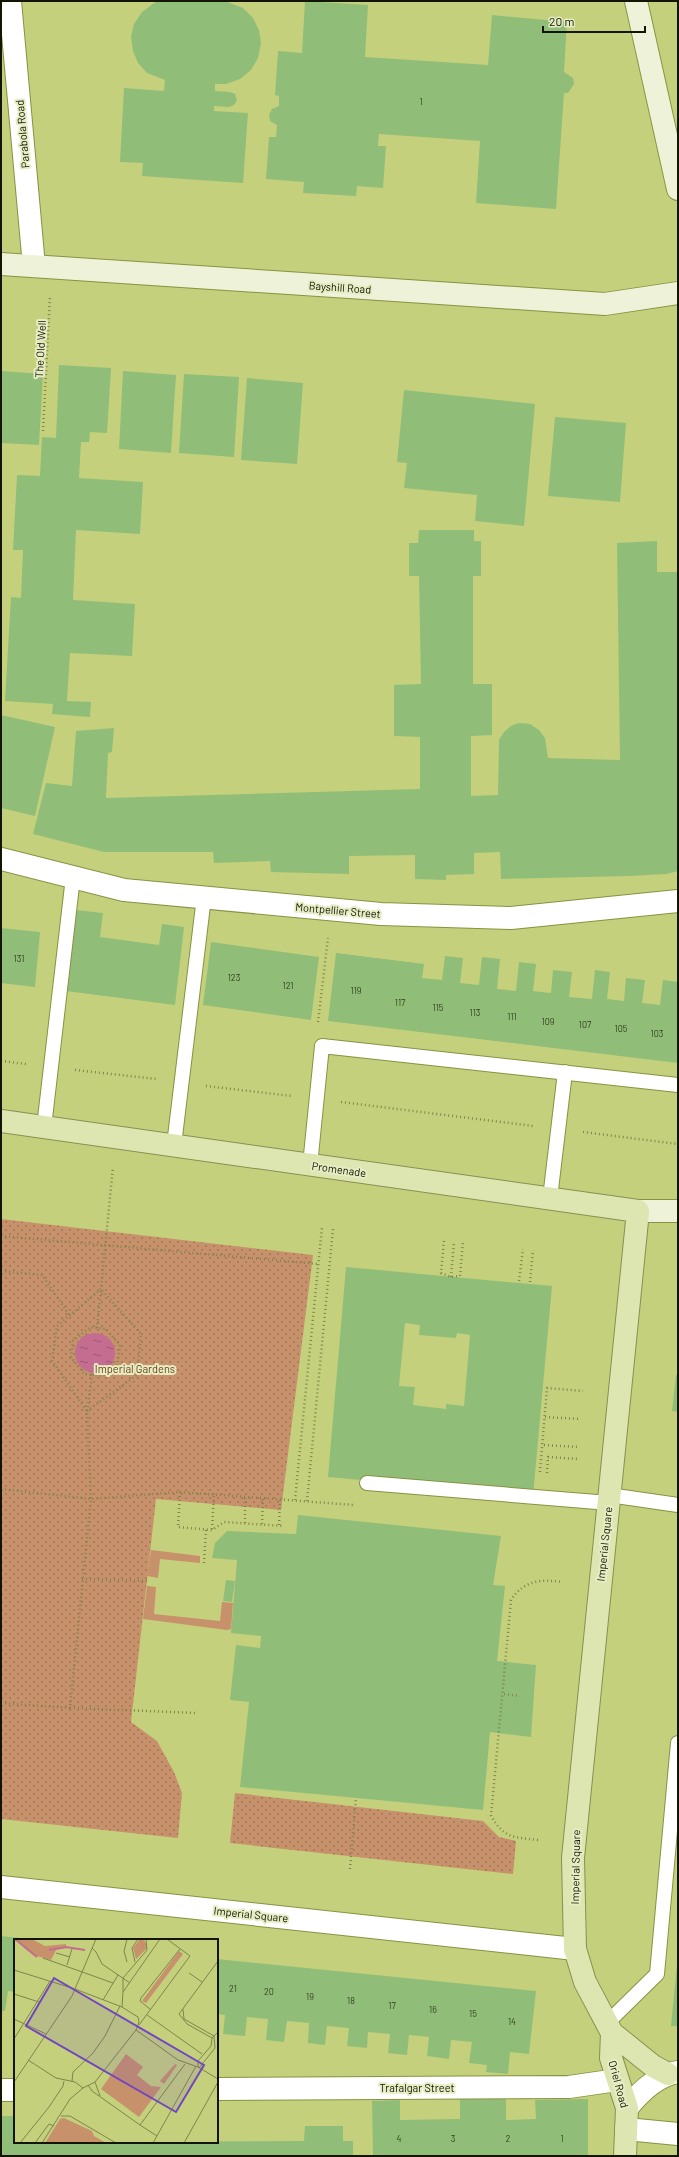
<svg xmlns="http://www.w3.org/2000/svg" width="679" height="2157" font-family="Barlow,sans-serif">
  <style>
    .green { fill: #c7916b }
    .park { fill: url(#park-dots) }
    .water { fill: url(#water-ripples) }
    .building { fill: #90be78; fill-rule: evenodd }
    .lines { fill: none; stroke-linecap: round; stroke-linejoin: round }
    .lane-casing { stroke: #889240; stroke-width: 16 }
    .street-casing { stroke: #889240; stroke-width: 24 }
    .secondary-casing { stroke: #889240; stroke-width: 24 }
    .primary-casing { stroke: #879051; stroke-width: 24 }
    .path { stroke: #7e854b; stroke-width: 2.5; stroke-dasharray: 1 3; stroke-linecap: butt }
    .lane { stroke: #fff; stroke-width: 14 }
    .street { stroke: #fff; stroke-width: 22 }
    .secondary { stroke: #eef2d8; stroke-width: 22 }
    .primary { stroke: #dde5b0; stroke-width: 22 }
    .labels { text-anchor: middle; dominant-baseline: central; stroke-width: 4; stroke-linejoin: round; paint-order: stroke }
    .number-label { font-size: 9px; fill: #323f1e }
    .street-label { font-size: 11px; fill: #131500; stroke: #e6edc4 }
    .park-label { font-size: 11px; fill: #6f3d14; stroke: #e6edc4 }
    .inset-river { fill: none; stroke: #c46d90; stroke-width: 2 }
    .inset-road { fill: none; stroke: #7e854b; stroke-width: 1 }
    .view { fill: #7147bf; fill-opacity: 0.15; stroke: #7147bf; stroke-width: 2 }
    .inset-edge { fill: none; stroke: #131500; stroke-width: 2 }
  </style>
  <defs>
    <pattern id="park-dots" width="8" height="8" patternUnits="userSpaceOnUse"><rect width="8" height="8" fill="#c7916b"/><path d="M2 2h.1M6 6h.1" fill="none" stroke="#a07556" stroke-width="1.8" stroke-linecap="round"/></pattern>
    <pattern id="water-ripples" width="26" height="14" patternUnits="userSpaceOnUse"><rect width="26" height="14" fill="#c46d90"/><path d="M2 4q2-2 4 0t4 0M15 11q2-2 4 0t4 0" fill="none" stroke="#9e5873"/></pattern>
  </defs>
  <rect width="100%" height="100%" fill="#c5d07d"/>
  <path class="green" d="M 151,1550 L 200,1556 L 200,1563 L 160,1559 L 158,1578 L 147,1576 Z
    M 147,1586 L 156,1587 L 154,1614 L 220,1621 L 222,1602 L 233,1603 L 231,1629 L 227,1630 L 143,1619 Z"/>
  <path class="park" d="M 1,1219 L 313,1255 L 281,1510 L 156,1499 L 131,1722 L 157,1741 L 174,1772 L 182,1793 L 178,1838 L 1,1819 Z
    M 235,1793 L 483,1821 L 499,1837 L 516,1841 L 513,1874 L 230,1843 Z"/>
  <path class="water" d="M75 1353a20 20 0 1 1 40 0a20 20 0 1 1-40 0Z"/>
  <path class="building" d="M 157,1 L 225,1 L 243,8 L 253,18 L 259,30 L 261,43 L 258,58 L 251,70 L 240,79 L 226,84 L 215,84 L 215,91 L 230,92 L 235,94 L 237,100 L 234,105 L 229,107 L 214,106 L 214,111 L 248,113 L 243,183 L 142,176 L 143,163 L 120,162 L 124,88 L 164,91 L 165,80 L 147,73 L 138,63 L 133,51 L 131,37 L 134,24 L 142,12 Z
    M 305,1 L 368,5 L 365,57 L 488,65 L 492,15 L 567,22 L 564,72 L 573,78 L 574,84 L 568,93 L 564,93 L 556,209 L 476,203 L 480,141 L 379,134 L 378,146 L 386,146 L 383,188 L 357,186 L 356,196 L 303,193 L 304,182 L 266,179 L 269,137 L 276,137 L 277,125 L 270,121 L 269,115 L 272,109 L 279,106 L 279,96 L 275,95 L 278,51 L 302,53 Z
    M 59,365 L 111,368 L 107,433 L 90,432 L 89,442 L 81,442 L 79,478 L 143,482 L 140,534 L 76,530 L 73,600 L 135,604 L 132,656 L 70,653 L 67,701 L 91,702 L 90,717 L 52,714 L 53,704 L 5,701 L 11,597 L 21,598 L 23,550 L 13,550 L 17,475 L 40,476 L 42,437 L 56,438 Z
    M 1,371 L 43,374 L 39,445 L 1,443 Z
    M 123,371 L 176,375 L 171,453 L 119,449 Z
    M 184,374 L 239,377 L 234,457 L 179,453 Z
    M 247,378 L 303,383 L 297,464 L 241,460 Z
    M 404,390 L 535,404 L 524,526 L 475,521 L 477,495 L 404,488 L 407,463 L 397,462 Z
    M 555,417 L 626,423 L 620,502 L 548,496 Z
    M 419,530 L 474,530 L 474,541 L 481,541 L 481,576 L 473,576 L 473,684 L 492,684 L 492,735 L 471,736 L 471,796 L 498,795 L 499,740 L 504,732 L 511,726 L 519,723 L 530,724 L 539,730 L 545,738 L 548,758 L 620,760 L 617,543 L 657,541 L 657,572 L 678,572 L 678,871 L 666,874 L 629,876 L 501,879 L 500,852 L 474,853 L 474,874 L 446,875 L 446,880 L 415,879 L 415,855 L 349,856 L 349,874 L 271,872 L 270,861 L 214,863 L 213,852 L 104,852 L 33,834 L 46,783 L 72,786 L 76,731 L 114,728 L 112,752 L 108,753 L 106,798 L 420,789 L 420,737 L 394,736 L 394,685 L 421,684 L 419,576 L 409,576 L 409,543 L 418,543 Z
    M 1,715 L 55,727 L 35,816 L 1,808 Z
    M 76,910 L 103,913 L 100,937 L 159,945 L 162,924 L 184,927 L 175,1005 L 66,991 Z
    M 1,928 L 40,932 L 35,987 L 1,983 Z
    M 211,942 L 319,957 L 311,1020 L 203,1005 Z
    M 336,953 L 424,964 L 422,978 L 442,980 L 445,956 L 463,958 L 460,983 L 479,985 L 482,957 L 500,959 L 497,989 L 516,991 L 519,962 L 536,964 L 533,991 L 551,993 L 553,970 L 572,972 L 569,997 L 592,999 L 595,970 L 610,972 L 607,999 L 624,1001 L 626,978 L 645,980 L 642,1003 L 660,1005 L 663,980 L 678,982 L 678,1063 L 328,1021 Z
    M 346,1267 L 552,1286 L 533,1496 L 328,1477 ZM 405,1323 L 420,1325 L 419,1335 L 456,1338 L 457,1333 L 470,1335 L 464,1406 L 446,1404 L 446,1409 L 413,1405 L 415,1387 L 399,1386 Z
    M 676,1375 L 678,1375 L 678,1412 L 672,1411 Z
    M 298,1515 L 501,1536 L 493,1585 L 505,1586 L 497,1661 L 536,1665 L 531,1737 L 490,1732 L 483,1810 L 240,1787 L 249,1702 L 230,1700 L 236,1645 L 260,1648 L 261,1636 L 231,1633 L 237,1560 L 212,1558 L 215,1543 L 227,1531 L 296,1534 Z
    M 226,1580 L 235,1581 L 232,1602 L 223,1601 Z
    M 1,1936 L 31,1939 L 15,1940 L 15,1992 L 8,1991 L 5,2011 L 1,2011 Z
    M 217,1959 L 536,1991 L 529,2054 L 510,2052 L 508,2074 L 486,2072 L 487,2065 L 469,2063 L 472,2042 L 451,2040 L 449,2059 L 427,2056 L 429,2037 L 409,2035 L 407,2055 L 388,2053 L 390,2034 L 368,2032 L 367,2048 L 347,2046 L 349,2028 L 327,2026 L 325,2045 L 308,2043 L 309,2023 L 287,2021 L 284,2042 L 266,2040 L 268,2019 L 247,2017 L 245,2036 L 223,2034 L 225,2015 L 217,2014 Z
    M 677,1964 L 678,1964 L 678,2026 L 671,2026 Z
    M 460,2099 L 506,2099 L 506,2120 L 536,2119 L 535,2100 L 588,2099 L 588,2156 L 373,2156 L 372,2101 L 400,2100 L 400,2120 L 460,2119 Z
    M 1,2116 L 15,2116 L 15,2142 L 304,2141 L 305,2126 L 343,2126 L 343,2141 L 353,2141 L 353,2156 L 1,2156 Z"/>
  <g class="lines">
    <defs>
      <path id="lane" d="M 44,1127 L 73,877
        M 174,1145 L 204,897
        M 310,1165 L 322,1046 L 678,1085
        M 550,1198 L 565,1072
        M 367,1483 L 609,1503
        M 609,1495 L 678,1505
        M 606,2024 L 657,1974 L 678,1743"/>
      <path id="street" d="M 10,1 L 34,266
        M 1,859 L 124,890 L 381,914 L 511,918 L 678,901
        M 1,1887 L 575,1949
        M 217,2089 L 569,2087 L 617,2080
        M 1,2090 L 15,2090
        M 627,2108 C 640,2092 658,2075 678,2072
        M 626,2129 L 678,2134"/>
      <path id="secondary" d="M 636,1 L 678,189
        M 1,264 L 605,304 L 678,293
        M 638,1211 L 678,1211"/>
      <path id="primary" d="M 1,1121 L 638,1211 L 573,1858 L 575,1949 L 585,1982 L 612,2033 L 611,2058 L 627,2108 L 625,2156
        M 612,2033 L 653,2066 L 668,2074"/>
    </defs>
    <use href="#lane" class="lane-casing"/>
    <use href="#street" class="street-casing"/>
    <use href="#secondary" class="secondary-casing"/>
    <use href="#primary" class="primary-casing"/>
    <path class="path" d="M 43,431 L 50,296
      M 318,1022 L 328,938
      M 1,1061 L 26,1064
      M 75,1070 L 157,1079
      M 206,1086 L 292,1096
      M 341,1102 L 533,1126
      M 583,1132 L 678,1144
      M 1,1236 L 318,1264
      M 444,1241 L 441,1273 L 451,1277 L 460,1276 L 463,1242
      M 1,1271 L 42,1275 L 70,1316
      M 451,1277 L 454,1242
      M 519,1281 L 523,1249
      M 530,1282 L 533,1250
      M 97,1328 L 101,1290
      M 87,1411 L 92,1375 L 102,1376 L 117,1365 L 120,1345 L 106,1329 L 90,1327 L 73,1341 L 71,1357 L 84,1374 L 92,1375
      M 87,1411 L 137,1375 L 141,1334 L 101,1289
      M 545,1417 L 581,1419
      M 544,1445 L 579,1447
      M 540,1472 L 547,1388 L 583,1391
      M 547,1473 L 548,1457 L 578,1459
      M 1,1489 L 91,1499 L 180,1492 L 354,1505
      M 180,1492 L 178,1527 L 212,1530 L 224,1522 L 284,1526
      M 295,1500 L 322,1227
      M 307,1501 L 333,1229
      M 245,1523 L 245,1496
      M 262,1524 L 263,1498
      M 279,1525 L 280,1499
      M 212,1529 L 214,1494
      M 204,1563 L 206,1529
      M 82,1579 L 147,1581
      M 504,1694 L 520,1696
      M 1,1703 L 70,1708 L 91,1499 L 87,1411 L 52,1361 L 57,1326 L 101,1289 L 113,1167
      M 70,1708 L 197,1713
      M 538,1840 C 513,1837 505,1839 491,1816 L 511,1600 C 524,1580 541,1579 563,1582
      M 350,1869 L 356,1798"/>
    <use href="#lane" class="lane"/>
    <use href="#street" class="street"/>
    <use href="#secondary" class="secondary"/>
    <use href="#primary" class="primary"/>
  </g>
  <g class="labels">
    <g class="number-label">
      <text x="421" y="101">1</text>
      <text x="19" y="958">131</text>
      <text x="234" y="977">123</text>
      <text x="288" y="985">121</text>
      <text x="356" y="990">119</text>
      <text x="400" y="1002">117</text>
      <text x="438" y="1007">115</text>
      <text x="475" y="1012">113</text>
      <text x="512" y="1016">111</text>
      <text x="548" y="1021">109</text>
      <text x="585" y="1024">107</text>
      <text x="621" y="1028">105</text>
      <text x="657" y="1033">103</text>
      <text x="233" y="1988">21</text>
      <text x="269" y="1991">20</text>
      <text x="310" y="1996">19</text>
      <text x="351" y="2000">18</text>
      <text x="392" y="2005">17</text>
      <text x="433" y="2009">16</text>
      <text x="473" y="2013">15</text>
      <text x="512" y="2021">14</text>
      <text x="399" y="2138">4</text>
      <text x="453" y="2138">3</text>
      <text x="508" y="2138">2</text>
      <text x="562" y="2138">1</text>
    </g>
    <g class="street-label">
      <text transform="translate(22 134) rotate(-95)">Parabola Road</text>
      <text transform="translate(340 287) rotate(4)">Bayshill Road</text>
      <text transform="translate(40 349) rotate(-87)">The Old Well</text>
      <text transform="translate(338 910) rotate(5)">Montpellier Street</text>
      <text transform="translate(339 1169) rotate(8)">Promenade</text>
      <text transform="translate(604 1544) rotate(-84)">Imperial Square</text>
      <text transform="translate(575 1867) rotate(-89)">Imperial Square</text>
      <text transform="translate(251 1914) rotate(6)">Imperial Square</text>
      <text transform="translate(619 2084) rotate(75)">Oriel Road</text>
      <text x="417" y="2087">Trafalgar Street</text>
    </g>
    <g class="park-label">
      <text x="135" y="1368">Imperial Gardens</text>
    </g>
  </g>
  <g transform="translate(14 1939)">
    <rect width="204" height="204" fill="#c5d07d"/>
    <path d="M 0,0 L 18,0 L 31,7 L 52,5 L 52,9 L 42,11 L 37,21 L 19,16 ZM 126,0 L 131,2 L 133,9 L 122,20 L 119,9 ZM 165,12 L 169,15 L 132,64 L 128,62 ZM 112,115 L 129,128 L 123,136 L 137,147 L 147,148 L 125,178 L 87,150 ZM 161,125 L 163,126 L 150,145 L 146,142 ZM 50,179 L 78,192 L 80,197 L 92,204 L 31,204 L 46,180 Z" fill="#c7916b"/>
    <path class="inset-river" d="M 1,0 L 23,18M 35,11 L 52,8 L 71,11"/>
    <path class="inset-road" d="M 113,0 L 110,12 L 113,23M 78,9 L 82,13 L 88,25 L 116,44M 42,14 L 56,18M 29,19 L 99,44M 121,23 L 118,9 L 124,0M 53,26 L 58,10M 0,31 L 61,50 L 108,68 L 124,78 L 125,83 L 122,91M 175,34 L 188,43M 109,39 L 133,11 L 132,0M 109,39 L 109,53M 0,55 L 25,63M 89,61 L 104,36M 108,68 L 109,53 L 146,0M 136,70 L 126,62 L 127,59 L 166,10M 169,70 L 170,80 L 200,97M 133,76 L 188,115M 0,80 L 32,95M 125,86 L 176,17 L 153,0M 198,99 L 173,85 L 165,75 L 204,22M 0,100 L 36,42M 14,121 L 42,139 L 61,143 L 69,149M 184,128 L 184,122 L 197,107 L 198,99 L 204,93M 185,129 L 201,109 L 200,97M 58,142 L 59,133 L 79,114 L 91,97 L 106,67M 0,143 L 58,57 L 82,0M 81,143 L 86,157M 74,146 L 78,152 L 126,186 L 171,125M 47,177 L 56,177 L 102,204M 126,186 L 143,197M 6,204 L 35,168 L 49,147 L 50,142M 21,204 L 35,185 L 40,187M 28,204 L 56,160 L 69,149 L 81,143 L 122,91 L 164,121 L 184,128 L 204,140M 139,204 L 182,127M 170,204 L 204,143"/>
    <path class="view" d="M 40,39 L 190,126 L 162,173 L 12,87 Z"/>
    <rect width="204" height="204" class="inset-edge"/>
  </g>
  <rect width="679" height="2157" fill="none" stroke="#131500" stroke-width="4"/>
  <path d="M543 26v6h102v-6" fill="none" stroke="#131500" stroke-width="2"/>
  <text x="549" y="26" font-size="12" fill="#131500" stroke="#e6edc4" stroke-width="3" paint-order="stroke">20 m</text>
</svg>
